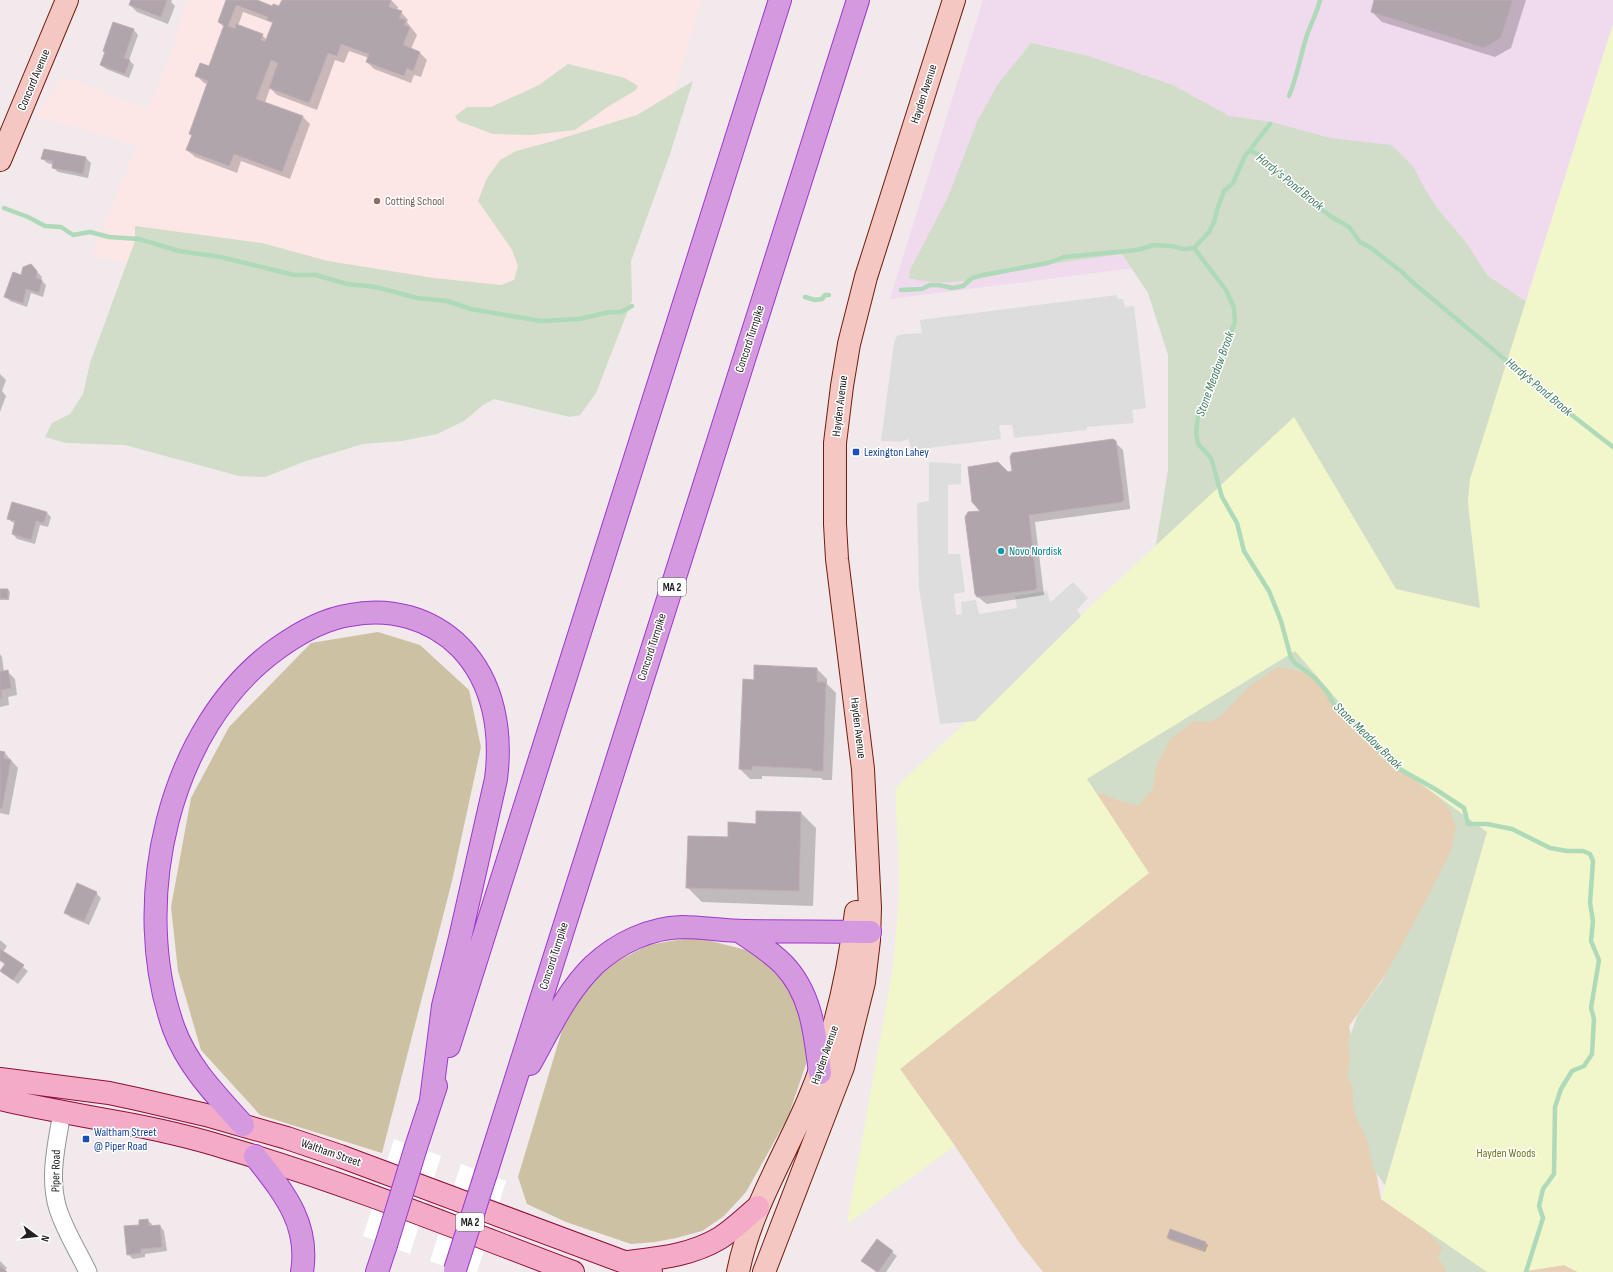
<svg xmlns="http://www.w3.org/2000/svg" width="1613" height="1272" font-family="'Sofia Sans Condensed',sans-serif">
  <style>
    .commercial { fill: #f0daee }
    .education { fill: #fde7e6 }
    .grass { fill: #e6cfb4 }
    .forest { fill: #ccc1a2 }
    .wetland { fill: #d1ddc8 }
    .park { fill: #f1f6cb }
    .parking { fill: #ddd }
    .pier { fill: #fff }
    .shadow { fill: #0003; fill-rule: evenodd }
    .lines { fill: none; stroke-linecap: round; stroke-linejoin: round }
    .stream { stroke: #aedab9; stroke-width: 4.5 }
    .building { fill: #afa5aa; stroke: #c1adb8; fill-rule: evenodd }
    .street-casing { stroke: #959595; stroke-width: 19 }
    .secondary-casing { stroke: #721d0f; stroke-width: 24 }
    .primary-casing { stroke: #910e35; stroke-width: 24 }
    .highway-casing { stroke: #9e38cc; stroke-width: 24 }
    .street { stroke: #fff; stroke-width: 17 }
    .secondary { stroke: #f5c7c3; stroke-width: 22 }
    .primary { stroke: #f4abc8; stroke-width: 22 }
    .highway { stroke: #d599e0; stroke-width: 22 }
    .highway-bridge-casing { stroke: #9e38cc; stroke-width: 24; stroke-linecap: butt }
    .highway-bridge { stroke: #d599e0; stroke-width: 22 }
    .education-dot { fill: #8d6e63; stroke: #fff; stroke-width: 1.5 }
    .transit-dot { fill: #1a4fb4; stroke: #fff; stroke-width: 1.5 }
    .culture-dot { fill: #0f9aa8; stroke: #fff; stroke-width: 1.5 }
    .labels { text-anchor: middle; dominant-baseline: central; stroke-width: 3; stroke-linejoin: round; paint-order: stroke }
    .shield { fill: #fff; stroke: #646464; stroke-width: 1 }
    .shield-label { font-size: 11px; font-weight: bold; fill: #212121 }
    .street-label { font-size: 12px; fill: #212121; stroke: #fff }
    .education-label { font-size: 12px; fill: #785e54; stroke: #fff; text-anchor: start }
    .transit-label { font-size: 12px; fill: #164399; stroke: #fff; text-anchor: start }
    .culture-label { font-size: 12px; fill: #0d838f; stroke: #fff; text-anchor: start }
    .park-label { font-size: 12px; fill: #6e7916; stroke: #fff }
    .water-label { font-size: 13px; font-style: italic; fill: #417c60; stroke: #fff }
  </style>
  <rect width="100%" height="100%" fill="#f1e9eb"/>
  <path class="commercial" d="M 983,0 L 1613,0 L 1613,24 L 1476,459 L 1199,260 L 890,299 Z"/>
  <path class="education" d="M 187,0 L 702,0 L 605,310 L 492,322 L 91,257 L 137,145 L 36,116 L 63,76 L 148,109 L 171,54 Z"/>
  <path class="grass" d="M 1296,651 L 1391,762 L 1487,832 L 1349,1026 L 1381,1199 L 1487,1272 L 1043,1272 L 1019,1242 L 955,1146 L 900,1069 L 1148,873 L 1087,779 Z
    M 1564,1265 L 1578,1272 L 1520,1272 Z"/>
  <path class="forest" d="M 378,632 L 420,645 L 469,690 L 481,747 L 452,881 L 382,1153 L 260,1115 L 201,1050 L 178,971 L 171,907 L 191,798 L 229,727 L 311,643 Z
    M 695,937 L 754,952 L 795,993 L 808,1058 L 788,1117 L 746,1192 L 724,1216 L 702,1231 L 676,1238 L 655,1242 L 631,1244 L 566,1222 L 527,1204 L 518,1177 L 566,1017 L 601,970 L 648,945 Z"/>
  <path class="wetland" d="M 1031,43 L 1088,56 L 1173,85 L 1229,116 L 1272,122 L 1330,138 L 1391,145 L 1413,166 L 1425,189 L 1437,208 L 1465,241 L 1488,276 L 1537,309 L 1613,427 L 1613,1149 L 1504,1272 L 1446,1272 L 1443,1264 L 1437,1258 L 1443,1248 L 1430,1235 L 1427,1226 L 1387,1188 L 1372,1167 L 1368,1142 L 1354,1112 L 1352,1086 L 1347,1075 L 1350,1058 L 1348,1042 L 1358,1014 L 1382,981 L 1430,893 L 1451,850 L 1456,827 L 1451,813 L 1445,804 L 1434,793 L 1397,769 L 1353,729 L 1338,709 L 1331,693 L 1318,675 L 1277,667 L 1248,688 L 1228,708 L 1221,717 L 1209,722 L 1193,721 L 1169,741 L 1156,766 L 1153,789 L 1138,806 L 1120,801 L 1079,785 L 1143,626 L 1168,470 L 1168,355 L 1148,293 L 1122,254 C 1096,258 1069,261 1043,265 C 999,273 954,290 909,278 L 910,270 L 948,197 L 977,122 L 998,84 Z
    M 568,64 L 625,78 L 638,86 L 636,90 L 609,106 L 575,130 L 531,135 L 493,134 L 458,121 L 455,116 L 467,107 L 491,107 L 539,85 Z
    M 693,81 L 670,154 L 631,261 L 632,300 L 596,393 L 580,415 L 570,417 L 494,399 L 483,405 L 464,421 L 437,434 L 402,441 L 363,444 L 306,461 L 265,477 L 239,476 L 125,445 L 66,443 L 45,437 L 52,423 L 70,414 L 83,394 L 90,363 L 135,241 L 135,226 L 262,243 L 328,261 L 434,278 L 501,285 L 514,280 L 518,266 L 512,250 L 478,201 L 487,178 L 500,160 L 516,151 L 553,141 L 637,115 Z"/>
  <path class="park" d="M 1613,24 L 1613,1272 L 1578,1272 L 1564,1265 L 1520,1272 L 1487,1272 L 1381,1199 L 1487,832 L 1391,762 L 1295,651 L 1087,779 L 1149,873 L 900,1069 L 955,1146 L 847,1224 L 893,967 L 899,899 L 899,866 L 895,788 L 1294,417 L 1396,589 L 1480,608 L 1469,513 L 1468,500 L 1470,479 Z"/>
  <path class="parking" d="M 1117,295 L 1118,299 L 1123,299 L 1125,307 L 1134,306 L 1146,408 L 1132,410 L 1134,423 L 1087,427 L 1086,430 L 1014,438 L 1012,425 L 999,425 L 1001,439 L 912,450 L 908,439 L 900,442 L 881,441 L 894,343 L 897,336 L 903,334 L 922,333 L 920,320 Z
    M 929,462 L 961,464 L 961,484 L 948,485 L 948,554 L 960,554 L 965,592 L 954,594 L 956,615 L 962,614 L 961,602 L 976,600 L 979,614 L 1017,608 L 1015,596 L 1047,591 L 1050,603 L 1073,582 L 1088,598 L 1077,610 L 1081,616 L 975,721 L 940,724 L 919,588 L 917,503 L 929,501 Z"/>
  <path class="pier" d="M 394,1139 L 441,1156 L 410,1254 L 363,1236 Z
    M 461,1164 L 506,1181 L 477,1272 L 459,1272 L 430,1261 Z"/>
  <path class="shadow" d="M 130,0 L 172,0 L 171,2 L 175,6 L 168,24 L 137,12 L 130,5 L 131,2 Z
    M 227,0 L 254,0 L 273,7 L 280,7 L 283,0 L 391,0 L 398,7 L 397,11 L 401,12 L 408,20 L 407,22 L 417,35 L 411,49 L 420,53 L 427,60 L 421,77 L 414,75 L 411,83 L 374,69 L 367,62 L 369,58 L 349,51 L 344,63 L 335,60 L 317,110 L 277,95 L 270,88 L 265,103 L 303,117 L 310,124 L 290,179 L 241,161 L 237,173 L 195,157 L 187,150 L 192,136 L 190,134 L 208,84 L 204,83 L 197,76 L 209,68 L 224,27 L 219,22 ZM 243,12 L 270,22 L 273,24 L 267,40 L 262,35 L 238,26 Z
    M 1375,0 L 1526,0 L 1511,48 L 1495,57 L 1382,22 L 1372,12 Z
    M 134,30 L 138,35 L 129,60 L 134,65 L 129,78 L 106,69 L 101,65 Z
    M 44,150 L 86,158 L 91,163 L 88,178 L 58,172 L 53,167 L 54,165 L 47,163 L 43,159 Z
    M 31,265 L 42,277 L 41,280 L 46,285 L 43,297 L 31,293 L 27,307 L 10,301 L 5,296 Z
    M 0,374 L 6,380 L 2,391 L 6,396 L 0,412 Z
    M 1115,442 L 1123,450 L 1130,507 L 1130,509 L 1035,522 L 1044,595 L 987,604 L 984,602 L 976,595 L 982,512 L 1008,473 Z
    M 47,513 L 51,517 L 48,527 L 40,525 L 35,544 L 17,539 L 13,534 L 15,524 L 8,519 Z
    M 0,590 L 8,590 L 10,592 L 9,600 L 0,600 Z
    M 0,654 L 2,657 L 4,672 L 8,672 L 15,679 L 17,695 L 8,697 L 9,705 L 0,707 Z
    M 817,669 L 827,679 L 827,684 L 836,693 L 832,780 L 823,780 L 821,778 L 762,776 L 762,779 L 750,779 L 740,769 L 755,681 Z
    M 0,752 L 4,752 L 18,768 L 9,815 L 0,813 Z
    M 801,813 L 816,828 L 813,906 L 702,902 L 687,887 L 729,838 L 757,825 Z
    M 96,893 L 101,898 L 89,925 L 70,917 L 65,912 Z
    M 0,940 L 7,946 L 3,952 L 28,971 L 18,984 L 1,971 L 6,965 L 1,961 L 0,962 Z
    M 147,1220 L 152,1224 L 152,1227 L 160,1226 L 164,1231 L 167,1251 L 145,1254 L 145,1257 L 133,1259 L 128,1254 L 141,1225 Z
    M 1171,1230 L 1206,1243 L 1208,1245 L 1205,1252 L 1170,1240 L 1168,1238 Z
    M 892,1252 L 897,1256 L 886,1272 L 876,1272 L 862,1261 Z
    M 0,1261 L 7,1268 L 4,1271 L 5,1272 L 0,1272 Z"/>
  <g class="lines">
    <path class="stream" d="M 1289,96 C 1297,77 1300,58 1306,38 C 1310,25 1317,13 1320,0
      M 1250,150 L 1270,124
      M 4,208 L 28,217 L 45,226 L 61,227 L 73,235 L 90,232 L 109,237 L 139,239 L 179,251 L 221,257 L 294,275 L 316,275 L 347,284 L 376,287 L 417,298 L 447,301 L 471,309 L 541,321 L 579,319 L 610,312 L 621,312 L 632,306
      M 1194,248 L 1226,290 L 1234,308 L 1235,322 L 1212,376 L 1198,417 L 1196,432 L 1198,444 L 1211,458 L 1222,497 L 1237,523 L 1244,551 L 1269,591 L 1281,621 L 1291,658 L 1295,663 L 1315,678 L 1327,692 L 1334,704 L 1355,723 L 1379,751 L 1396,767 L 1435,789 L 1464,808 L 1468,824 L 1487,824 L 1512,829 L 1550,848 L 1567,851 L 1583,851 L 1590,854 L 1593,861 L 1590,903 L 1593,921 L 1591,941 L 1599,960 L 1591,1008 L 1594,1019 L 1592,1054 L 1584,1066 L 1572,1071 L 1561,1089 L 1555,1107 L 1554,1174 L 1543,1189 L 1539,1206 L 1543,1218 L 1526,1272
      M 901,290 L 922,289 L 930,285 L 939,285 L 952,288 L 963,286 L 972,278 L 983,275 L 1048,263 L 1064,257 L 1137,250 L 1154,245 L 1171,246 L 1184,249 L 1194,248 L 1209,232 L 1214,222 L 1218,207 L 1224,191 L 1233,183 L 1245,156 L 1250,150 L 1261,156 L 1277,172 L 1286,177 L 1317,206 L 1330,216 L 1349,227 L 1360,242 L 1371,248 L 1402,272 L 1410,280 L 1564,409 L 1613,447
      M 805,297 L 815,300 L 822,299 L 825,295 L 829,295"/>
  </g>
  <path class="building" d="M 131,0 L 167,0 L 161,17 L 129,5 Z
    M 226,0 L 257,0 L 272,6 L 273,4 L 279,6 L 282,0 L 391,0 L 389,7 L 402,11 L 399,18 L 406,20 L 404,25 L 410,27 L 403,45 L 420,52 L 413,71 L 407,68 L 404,76 L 366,62 L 369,54 L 341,44 L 337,56 L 328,53 L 309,103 L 269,88 L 278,63 L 271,60 L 256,99 L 303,116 L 282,172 L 234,154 L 229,166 L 186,150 L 192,135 L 189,134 L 208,81 L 195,76 L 200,63 L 209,66 L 224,25 L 218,22 ZM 236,5 L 268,17 L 267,20 L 273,22 L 265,42 L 261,40 L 263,34 L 236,24 L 235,29 L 228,26 Z
    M 1374,0 L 1513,0 L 1501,38 L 1484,48 L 1371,12 Z
    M 113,22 L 134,29 L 124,58 L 130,60 L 125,74 L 100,65 L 105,52 L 103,51 Z
    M 44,149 L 86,157 L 83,174 L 52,168 L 53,161 L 41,159 Z
    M 31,264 L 37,271 L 36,278 L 42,280 L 39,293 L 26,289 L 23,303 L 4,297 L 13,272 L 21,275 L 23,267 Z
    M 1113,439 L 1116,441 L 1124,499 L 1122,502 L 1029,515 L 1037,588 L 1034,590 L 977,597 L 975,594 L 965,517 L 968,512 L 980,511 L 972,502 L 968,467 L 998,462 L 1008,472 L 1012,471 L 1010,457 L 1012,453 Z
    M 12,502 L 47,512 L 44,523 L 36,521 L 31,540 L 12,534 L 15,521 L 7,519 Z
    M 0,589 L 8,589 L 8,599 L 0,598 Z
    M 754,665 L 817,668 L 817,682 L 826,682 L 823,771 L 812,771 L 812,769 L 752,766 L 752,770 L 739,769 L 743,679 L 754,680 Z
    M 8,670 L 11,688 L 1,690 L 2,698 L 0,699 L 0,672 Z
    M 0,751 L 5,752 L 3,758 L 11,760 L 2,808 L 0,808 Z
    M 756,811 L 801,812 L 799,891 L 686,888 L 688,836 L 728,837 L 728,822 L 756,824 Z
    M 77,883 L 97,892 L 84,921 L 64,913 Z
    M 0,949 L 24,965 L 13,980 L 0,971 L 5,964 L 0,960 Z
    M 148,1219 L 149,1226 L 160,1225 L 162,1247 L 141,1249 L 141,1253 L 127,1255 L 124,1226 L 139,1225 L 139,1220 Z
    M 1170,1229 L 1206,1242 L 1203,1250 L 1167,1238 Z
    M 877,1239 L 893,1251 L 878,1272 L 861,1261 Z
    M 0,1266 L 7,1272 L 0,1272 Z"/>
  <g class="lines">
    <defs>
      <path id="street" d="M 62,1112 C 57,1143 48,1177 58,1209 C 65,1231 78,1251 88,1272"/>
      <path id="secondary" d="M 0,160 L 67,0
        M 738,1272 C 750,1211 784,1157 808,1101 C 834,1040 848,977 856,912
        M 764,1272 L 843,1067 L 864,982 L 869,940 L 870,908 L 863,769 L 837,559 L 835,524 L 835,443 L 842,386 L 849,344 L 866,277 L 954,0"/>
      <path id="primary" d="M 0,1079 L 109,1093 L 137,1099 L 206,1115 L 287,1138 L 340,1156 L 651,1272
        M 0,1099 C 37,1108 75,1114 112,1121 C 152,1128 192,1137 230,1149 C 346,1183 459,1229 573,1272
        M 628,1262 C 660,1258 692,1255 720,1238 C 734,1229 746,1217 758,1207"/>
      <path id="highway" d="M 739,931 C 754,941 770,951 783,964 C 812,994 815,1034 820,1073
        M 449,1046 L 780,0
        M 530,1064 C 549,1030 566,992 594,965 C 618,943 649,928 682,927 C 703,927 724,931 745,931 C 787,931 828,932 870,932
        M 243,1125 C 217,1096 188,1067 174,1029 C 129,904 167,727 278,648 C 299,633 324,619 350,615 C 390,607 431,618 460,647 C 494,682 502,732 496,779 L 460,938 L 443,1006 L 431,1100
        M 416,1147 L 436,1086
        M 255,1156 C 283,1192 310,1223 302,1272
        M 486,1173 L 858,0
        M 377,1272 L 386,1245"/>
    </defs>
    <use href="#street" class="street-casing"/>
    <use href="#secondary" class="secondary-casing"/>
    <use href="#primary" class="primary-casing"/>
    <use href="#highway" class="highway-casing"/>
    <use href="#street" class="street"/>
    <use href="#secondary" class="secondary"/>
    <use href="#primary" class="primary"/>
    <use href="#highway" class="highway"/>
    <defs>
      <path id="highway-bridge" d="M 386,1245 L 416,1147
        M 455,1270 L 486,1173"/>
    </defs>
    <use href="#highway-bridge" class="highway-bridge-casing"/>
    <use href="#highway-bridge" class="highway-bridge"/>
  </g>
  <circle class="education-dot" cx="377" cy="201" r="4"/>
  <g class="transit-dot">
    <rect x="852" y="448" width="8" height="8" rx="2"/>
    <rect x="82" y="1135" width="8" height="8" rx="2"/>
  </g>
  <circle class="culture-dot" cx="1001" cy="551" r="4"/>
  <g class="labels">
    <g class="shield">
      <rect x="658" y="578" width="28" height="18" rx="3"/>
      <rect x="456" y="1213" width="28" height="18" rx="3"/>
    </g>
    <g class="shield-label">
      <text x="672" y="587">MA 2</text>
      <text x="470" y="1222">MA 2</text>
    </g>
    <g class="street-label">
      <text transform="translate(34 80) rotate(-67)">Concord Avenue</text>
      <text transform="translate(924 94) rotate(-72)">Hayden Avenue</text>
      <text transform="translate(750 339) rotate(-72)">Concord Turnpike</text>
      <text transform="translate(840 406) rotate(-83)">Hayden Avenue</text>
      <text transform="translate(652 647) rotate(-72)">Concord Turnpike</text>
      <text transform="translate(858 728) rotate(83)">Hayden Avenue</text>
      <text transform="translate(554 956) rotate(-72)">Concord Turnpike</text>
      <text transform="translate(825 1055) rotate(-71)">Hayden Avenue</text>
      <text transform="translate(331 1153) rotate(19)">Waltham Street</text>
      <text transform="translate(56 1171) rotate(-89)">Piper Road</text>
    </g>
    <g class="education-label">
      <text x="385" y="201">Cotting School</text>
    </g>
    <g class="transit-label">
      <text x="864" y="452">Lexington Lahey</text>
      <text x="94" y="1132">Waltham Street<tspan x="94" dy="14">@ Piper Road</tspan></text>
    </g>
    <g class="culture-label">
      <text x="1009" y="551">Novo Nordisk</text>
    </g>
    <g class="park-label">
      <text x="1506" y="1153">Hayden Woods</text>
    </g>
    <g class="water-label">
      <text transform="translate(1290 182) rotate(39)">Hardy's Pond Brook</text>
      <text transform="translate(1215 374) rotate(-70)">Stone Meadow Brook</text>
      <text transform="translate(1539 387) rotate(40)">Hardy's Pond Brook</text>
      <text transform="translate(1368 736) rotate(44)">Stone Meadow Brook</text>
    </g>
  </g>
  <g transform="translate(36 1236) rotate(105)" stroke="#ffffff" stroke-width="3" paint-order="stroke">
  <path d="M0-3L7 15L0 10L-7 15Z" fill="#212121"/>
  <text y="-6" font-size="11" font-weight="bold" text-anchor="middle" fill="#212121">N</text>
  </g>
</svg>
